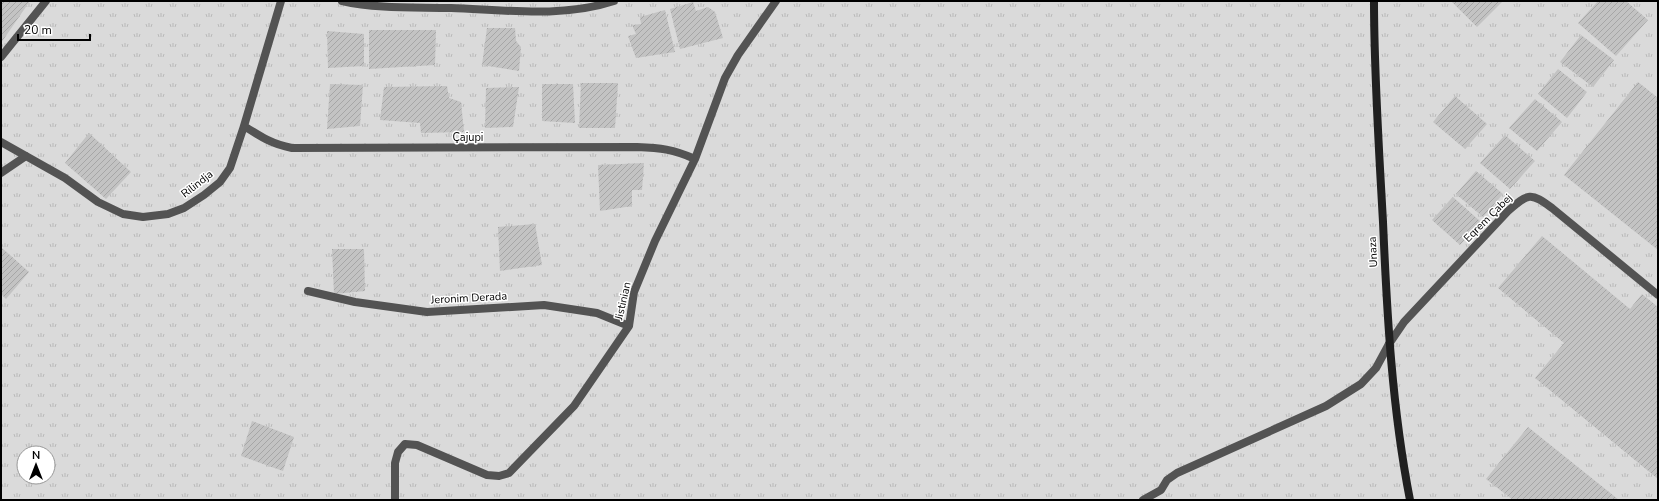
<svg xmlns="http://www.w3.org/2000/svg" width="1659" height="501" font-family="'Nunito Sans',sans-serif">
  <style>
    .park { fill: url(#park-tufts); fill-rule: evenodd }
    .building { fill: url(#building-hatch) }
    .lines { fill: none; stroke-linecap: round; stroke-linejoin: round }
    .lane { stroke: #535353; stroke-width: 8 }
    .street { stroke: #535353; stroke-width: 8 }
    .secondary { stroke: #202020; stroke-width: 8 }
    .labels { text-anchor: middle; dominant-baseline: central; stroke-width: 3; stroke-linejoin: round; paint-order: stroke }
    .street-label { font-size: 11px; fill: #000; stroke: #fff }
  </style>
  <defs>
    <pattern id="park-tufts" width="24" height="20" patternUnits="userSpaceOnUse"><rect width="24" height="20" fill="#dadada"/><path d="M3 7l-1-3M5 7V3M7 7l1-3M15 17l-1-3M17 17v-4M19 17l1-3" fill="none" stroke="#b9b9b9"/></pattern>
    <pattern id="building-hatch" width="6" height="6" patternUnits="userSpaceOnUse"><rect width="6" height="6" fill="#c3c3c3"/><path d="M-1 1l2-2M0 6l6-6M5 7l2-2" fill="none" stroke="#a6a6a6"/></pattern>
  </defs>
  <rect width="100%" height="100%" fill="#fff"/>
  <path class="park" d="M 1,1 L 1658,1 L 1658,500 L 1,500 ZM 24,453 L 48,453 L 48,477 L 24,477 Z"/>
  <path class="building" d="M 1,1 L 30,1 L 1,43 Z
    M 1451,1 L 1503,1 L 1477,27 Z
    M 1598,1 L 1626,1 L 1648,20 L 1616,56 L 1578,23 Z
    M 693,2 L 696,11 L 708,7 L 715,12 L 723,38 L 680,49 L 670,9 Z
    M 665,10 L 675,52 L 636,58 L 628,36 L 636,34 L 632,25 L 641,24 L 640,17 Z
    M 487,28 L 515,28 L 516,41 L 521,47 L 519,71 L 482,65 Z
    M 369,30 L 436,30 L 435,65 L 369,69 Z
    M 327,31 L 364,34 L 364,66 L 328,68 Z
    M 1581,35 L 1614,60 L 1593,87 L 1560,62 Z
    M 1558,69 L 1587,92 L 1567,118 L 1538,94 Z
    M 1638,82 L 1658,98 L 1658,250 L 1564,175 Z
    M 581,83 L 618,83 L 615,128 L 579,128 Z
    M 330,84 L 363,85 L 360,126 L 327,129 Z
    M 542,84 L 573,84 L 575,123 L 542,121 Z
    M 447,86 L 449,98 L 461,102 L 464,132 L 421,133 L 420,123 L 380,120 L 384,87 Z
    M 519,87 L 513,127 L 485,128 L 486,88 Z
    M 1455,96 L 1487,124 L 1465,149 L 1433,122 Z
    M 1535,99 L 1562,122 L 1537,151 L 1509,128 Z
    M 89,133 L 131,172 L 106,199 L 65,163 Z
    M 1505,135 L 1535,161 L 1510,189 L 1480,163 Z
    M 644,163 L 642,190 L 632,190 L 632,206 L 600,211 L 598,165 Z
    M 1476,171 L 1503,194 L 1483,217 L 1456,194 Z
    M 1453,197 L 1481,222 L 1460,245 L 1432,220 Z
    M 535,224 L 542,265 L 500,271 L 498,227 Z
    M 1542,236 L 1630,309 L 1642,294 L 1658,307 L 1658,479 L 1535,378 L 1564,343 L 1498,288 Z
    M 1,247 L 29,272 L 6,299 L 1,294 Z
    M 332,249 L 364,249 L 365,291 L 334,294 Z
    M 252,421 L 294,437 L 283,471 L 241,456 Z
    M 1528,427 L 1619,500 L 1513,500 L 1486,479 Z"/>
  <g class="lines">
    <path class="lane" d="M 1143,500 L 1161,490 L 1167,480 L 1177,473 L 1326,406 L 1361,384 L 1376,368 L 1389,344"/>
    <path class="street" d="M 342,1 C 377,9 415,7 451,8 C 505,10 563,18 614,1
      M 1,57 L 46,1
      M 244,126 C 261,137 272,144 292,148 L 637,147 C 660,148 673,149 695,159
      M 1,142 L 65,178 L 98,202 L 123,214 L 143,217 L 168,214 L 184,208 L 204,195 L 220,182 L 230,168 L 244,126 L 281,1
      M 1,173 L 26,156
      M 308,291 L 355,302 L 427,312 L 544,305 L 597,313 L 629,326
      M 1389,344 L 1404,322 L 1508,211 C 1528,193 1531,192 1552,208 L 1658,295
      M 395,500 L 395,463 L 398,452 L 405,444 L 417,445 L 487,475 L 499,476 L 509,473 L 574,406 L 629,326 L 634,292 L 655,241 L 695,159 L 725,78 L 738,55 L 776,1"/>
    <path class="secondary" d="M 1374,1 C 1374,75 1379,149 1383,222 C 1387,315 1392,408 1410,500"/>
  </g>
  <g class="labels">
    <g class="street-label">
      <text x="468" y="137">Çajupi</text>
      <text transform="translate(197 184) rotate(-38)">Rilindja</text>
      <text transform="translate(1488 218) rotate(-45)">Eqrem Çabej</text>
      <text transform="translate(1373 252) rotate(-93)">Unaza</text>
      <text transform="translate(469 298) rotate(-3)">Jeronim Derada</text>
      <text transform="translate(623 301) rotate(-77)">Jistinian</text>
    </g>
  </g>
  <rect width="1659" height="501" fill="none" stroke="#000000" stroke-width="4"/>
  <g transform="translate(36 465)"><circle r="19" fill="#ffffff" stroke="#999999"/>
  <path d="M0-3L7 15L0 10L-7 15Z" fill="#000000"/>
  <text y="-6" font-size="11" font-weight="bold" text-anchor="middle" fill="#000000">N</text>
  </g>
  <path d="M18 34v6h72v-6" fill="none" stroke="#000000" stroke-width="2"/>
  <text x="24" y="34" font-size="12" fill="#000000" stroke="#ffffff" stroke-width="3" paint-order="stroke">20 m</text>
</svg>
